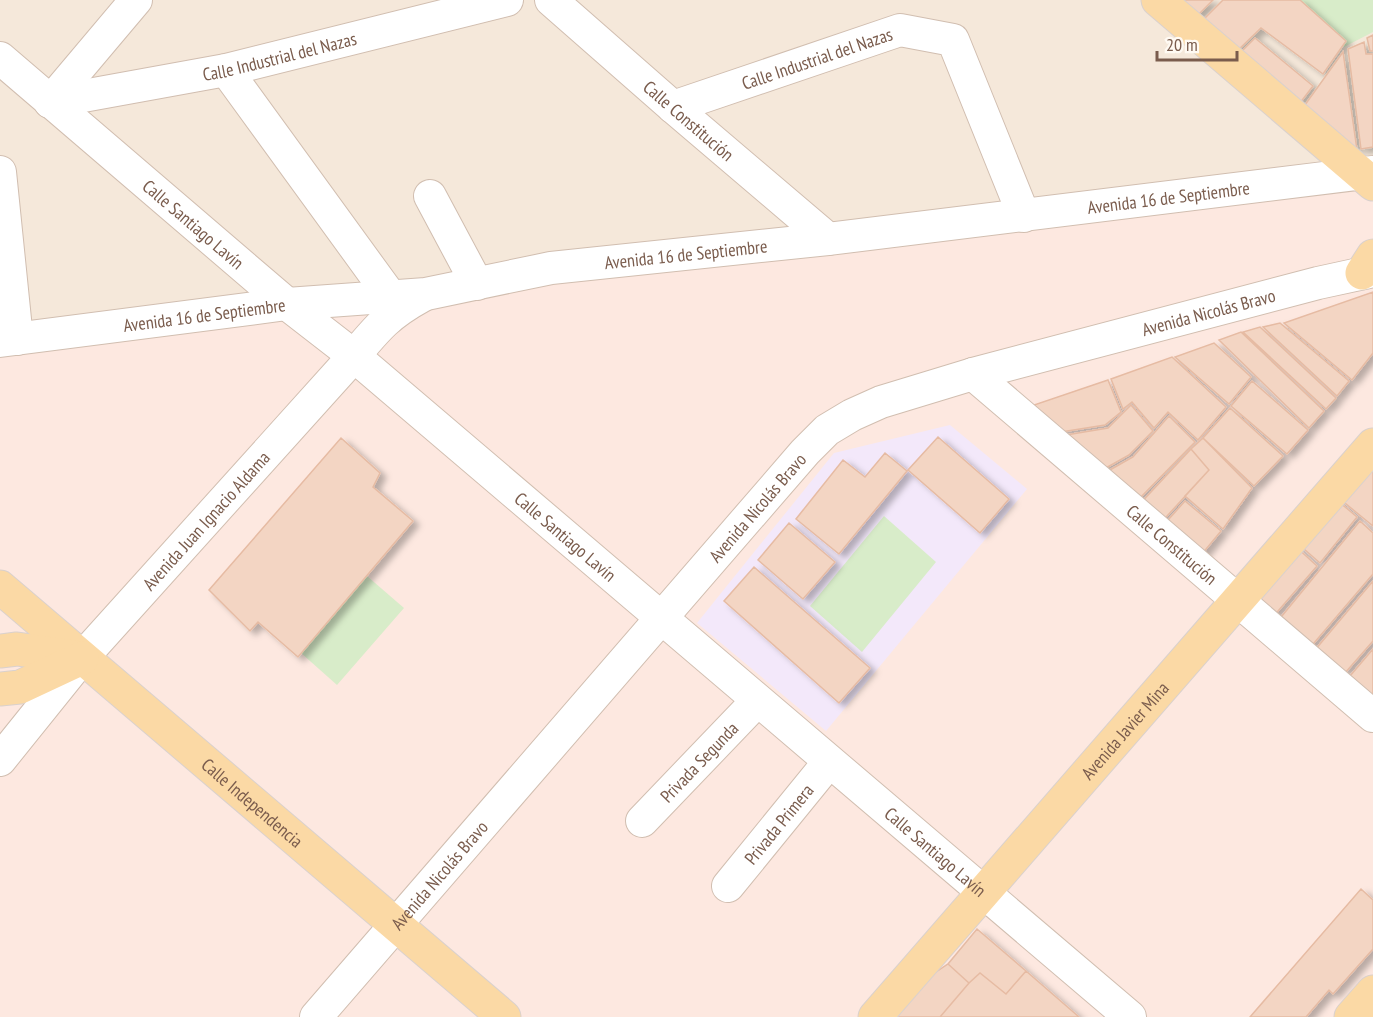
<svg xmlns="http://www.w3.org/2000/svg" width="1373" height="1017" font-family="'PT Sans Narrow',sans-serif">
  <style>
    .residential { fill: #f5e8da }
    .commercial { fill: #fde8e0 }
    .education { fill: #f3e8fa }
    .green { fill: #d8ecc9 }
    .building { fill: #f3d5c3; stroke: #e6bba3; stroke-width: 1.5; filter: url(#shadow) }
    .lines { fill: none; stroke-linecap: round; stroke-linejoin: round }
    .minor-casing { stroke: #d1beb0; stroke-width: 34 }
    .major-casing { stroke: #dad1cd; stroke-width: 35 }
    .minor { stroke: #fff; stroke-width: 32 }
    .major { stroke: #fbd9a5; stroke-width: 33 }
    .labels { text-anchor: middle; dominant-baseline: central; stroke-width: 4.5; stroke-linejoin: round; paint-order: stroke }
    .street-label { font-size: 18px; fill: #7a5c4d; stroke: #fffaf3 }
  </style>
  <defs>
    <filter id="shadow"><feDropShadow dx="6" dy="4" stdDeviation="3" flood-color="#0004"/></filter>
  </defs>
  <rect width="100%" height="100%" fill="#fdf6ec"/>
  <path class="residential" d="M 0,0 L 1373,0 L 1373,1017 L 0,1017 Z"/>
  <path class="commercial" d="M 1373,180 L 1373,1017 L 0,1017 L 0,349 Z"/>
  <path class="education" d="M 950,425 L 1027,489 L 826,731 L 697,623 L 834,453 Z"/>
  <path class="green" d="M 1294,0 L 1373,0 L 1373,32 L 1344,47 Z
    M 884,516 L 936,562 L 862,652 L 810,606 Z
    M 367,576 L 404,608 L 337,685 L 301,653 Z"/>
  <path class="building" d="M 1175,0 L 1213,0 L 1195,18 Z
    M 1223,0 L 1300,0 L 1346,41 L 1323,74 L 1261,28 L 1235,53 L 1197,26 Z
    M 1373,35 L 1373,51 L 1370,51 L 1367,38 Z
    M 1255,38 L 1313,86 L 1293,112 L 1234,59 Z
    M 1364,42 L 1366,54 L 1373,54 L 1373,147 L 1361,149 L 1348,49 Z
    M 1343,52 L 1357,150 L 1297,116 Z
    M 1373,292 L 1373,353 L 1352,380 L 1284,323 Z
    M 1280,323 L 1349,381 L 1337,396 L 1263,327 Z
    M 1260,327 L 1336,398 L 1326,409 L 1243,332 Z
    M 1241,332 L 1324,411 L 1309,428 L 1219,340 Z
    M 1214,343 L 1251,377 L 1229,404 L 1175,357 Z
    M 1172,357 L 1226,407 L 1198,440 L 1168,412 L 1154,428 L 1132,402 L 1123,409 L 1111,379 Z
    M 1108,380 L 1121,412 L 1105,425 L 1061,432 L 1034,405 Z
    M 1252,381 L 1308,430 L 1287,454 L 1231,406 Z
    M 1131,405 L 1153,431 L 1129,455 L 1097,473 L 1060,436 L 1108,428 Z
    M 1230,408 L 1283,456 L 1254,486 L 1203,438 Z
    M 1169,416 L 1195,442 L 1133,505 L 1101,475 L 1133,457 Z
    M 938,437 L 1009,499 L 980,533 L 908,470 Z
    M 341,438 L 380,473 L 373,487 L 413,521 L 298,657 L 258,622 L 250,631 L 209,590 Z
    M 1203,438 L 1252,488 L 1223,529 L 1185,496 L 1209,470 L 1191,449 Z
    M 1191,449 L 1209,470 L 1157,527 L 1137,507 Z
    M 885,453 L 907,471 L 839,554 L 796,519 L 843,460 L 865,477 Z
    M 1373,459 L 1373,526 L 1340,499 Z
    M 1332,496 L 1357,517 L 1320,563 L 1296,542 Z
    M 1185,501 L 1221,531 L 1197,560 L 1160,529 Z
    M 1360,521 L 1373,533 L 1373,574 L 1308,650 L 1277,622 Z
    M 789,523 L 835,562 L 803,599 L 758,560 Z
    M 1294,545 L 1317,566 L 1272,618 L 1247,598 Z
    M 754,567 L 870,668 L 839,703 L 724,601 Z
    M 1373,581 L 1373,641 L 1345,673 L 1315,650 Z
    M 1373,649 L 1373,696 L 1350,676 Z
    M 1361,889 L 1373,900 L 1373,949 L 1333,994 L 1329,990 L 1306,1017 L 1250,1017 Z
    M 977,929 L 1026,971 L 1006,994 L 980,973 L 969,983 L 948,964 Z
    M 948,964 L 969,983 L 940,1017 L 884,1017 L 897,998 Z
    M 1026,971 L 1079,1017 L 940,1017 L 969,983 L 980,973 L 1006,994 Z"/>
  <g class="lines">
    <defs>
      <g id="minor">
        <path id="s1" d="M 551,0 L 673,107 L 828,239"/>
        <path id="s2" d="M 0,58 L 287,304 L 354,356 L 1130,1017"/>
        <path d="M 226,70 L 391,297"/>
        <path id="s3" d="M 50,102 L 226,70 L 507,0"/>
        <path d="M 50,102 L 136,0"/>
        <path id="s4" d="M 673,107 L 900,30 L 953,40 L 1024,216"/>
        <path d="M 0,172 L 17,339"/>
        <path d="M 430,196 L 477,284"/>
        <path id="s5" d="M 0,341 L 287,304 L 426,294 L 551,268 L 828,239 L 1373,172"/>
        <path id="s6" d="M 973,374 L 1373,716"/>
        <path id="s7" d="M 0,760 L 82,658 L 354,356 C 378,327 389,314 422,296"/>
        <path id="s8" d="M 642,821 L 757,701"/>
        <path id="s9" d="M 728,886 L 829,762"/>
        <path id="s10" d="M 316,1017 L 805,452 L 827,430 L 852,415 L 881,402 L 973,374 L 1318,283 L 1373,271"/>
      </g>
      <g id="major">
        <path d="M 1158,0 L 1373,184"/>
        <path d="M 1362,273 L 1373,256"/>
        <path id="s11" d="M 0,587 L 504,1017"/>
        <path d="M 0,651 L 17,649 L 82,658"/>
        <path d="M 0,689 L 20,687 L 82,658"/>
        <path id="s12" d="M 875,1017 L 1373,445"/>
        <path d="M 1351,1017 L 1373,992"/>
      </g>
    </defs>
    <use href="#minor" class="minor-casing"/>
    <use href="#major" class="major-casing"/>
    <use href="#minor" class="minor"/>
    <use href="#major" class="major"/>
  </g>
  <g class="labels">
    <g class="street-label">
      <text stroke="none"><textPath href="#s3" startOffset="234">Calle Industrial del Nazas</textPath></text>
      <text stroke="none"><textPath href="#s4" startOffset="152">Calle Industrial del Nazas</textPath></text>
      <text stroke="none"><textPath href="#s1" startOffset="183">Calle Constitución</textPath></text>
      <text stroke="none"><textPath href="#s5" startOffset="1178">Avenida 16 de Septiembre</textPath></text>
      <text stroke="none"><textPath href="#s2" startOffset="255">Calle Santiago Lavín</textPath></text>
      <text stroke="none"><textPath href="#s5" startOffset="692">Avenida 16 de Septiembre</textPath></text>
      <text stroke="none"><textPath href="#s10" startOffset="1179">Avenida Nicolás Bravo</textPath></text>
      <text stroke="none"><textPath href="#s5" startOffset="206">Avenida 16 de Septiembre</textPath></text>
      <text stroke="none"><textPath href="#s10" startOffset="674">Avenida Nicolás Bravo</textPath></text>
      <text stroke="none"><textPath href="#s7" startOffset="316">Avenida Juan Ignacio Aldama</textPath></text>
      <text stroke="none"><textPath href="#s2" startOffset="741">Calle Santiago Lavín</textPath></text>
      <text stroke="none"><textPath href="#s6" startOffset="262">Calle Constitución</textPath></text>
      <text stroke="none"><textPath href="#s12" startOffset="380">Avenida Javier Mina</textPath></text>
      <text stroke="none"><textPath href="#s8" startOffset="82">Privada Segunda</textPath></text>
      <text stroke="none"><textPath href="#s11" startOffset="332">Calle Independencia</textPath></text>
      <text stroke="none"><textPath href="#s9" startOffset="80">Privada Primera</textPath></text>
      <text stroke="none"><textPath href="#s2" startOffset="1227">Calle Santiago Lavín</textPath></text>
      <text stroke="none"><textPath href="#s10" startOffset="188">Avenida Nicolás Bravo</textPath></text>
    </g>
  </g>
  <path d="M1157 51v9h80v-9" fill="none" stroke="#7a5c4d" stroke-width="3"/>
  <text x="1166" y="51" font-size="18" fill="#7a5c4d" stroke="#fffaf3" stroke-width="4.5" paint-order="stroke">20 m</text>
</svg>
